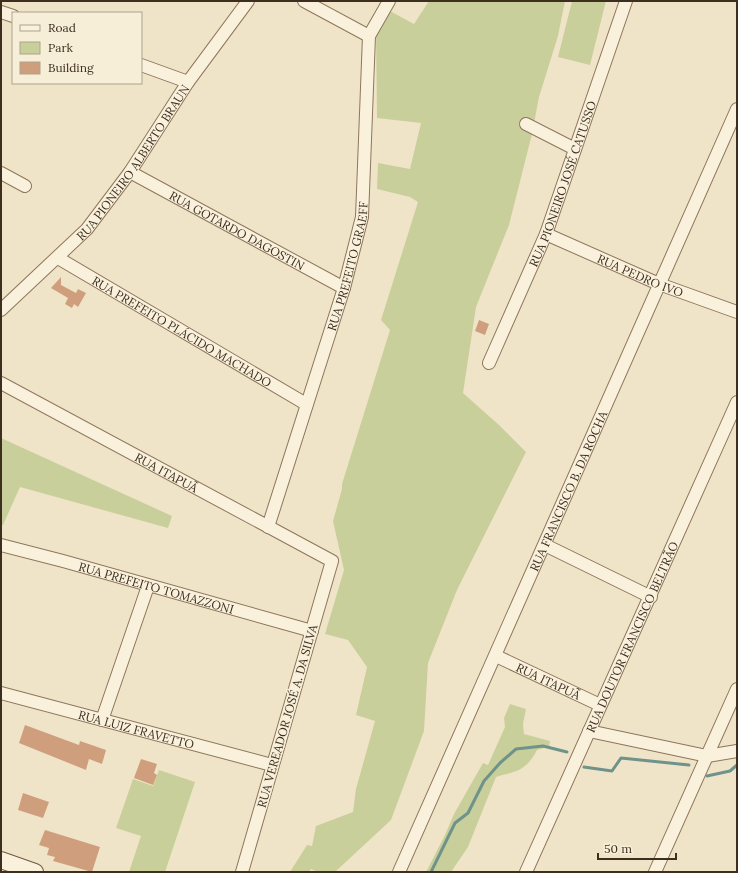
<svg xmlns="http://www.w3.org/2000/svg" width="738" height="873" font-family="Lora,serif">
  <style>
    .green { fill: #c9cf9b }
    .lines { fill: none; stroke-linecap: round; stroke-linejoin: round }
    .stream { stroke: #6f938a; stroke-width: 3 }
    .building { fill: #cf9f7d }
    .street-casing { stroke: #8d765c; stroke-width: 14 }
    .secondary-casing { stroke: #6f573f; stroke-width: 18 }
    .street { stroke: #faf1dc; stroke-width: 12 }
    .secondary { stroke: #faf1dc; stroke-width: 16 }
    .labels { text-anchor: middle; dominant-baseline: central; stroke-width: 3; stroke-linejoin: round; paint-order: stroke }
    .street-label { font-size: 12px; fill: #3d2e20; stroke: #f7eed8 }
  </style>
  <rect width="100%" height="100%" fill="#f0e4c8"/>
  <path class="green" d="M 429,1 L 565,1 L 558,36 L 539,97 L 532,134 L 509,225 L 476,307 L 463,393 L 499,425 L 526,452 L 457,590 L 428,663 L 424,731 L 391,820 L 335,872 L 318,872 L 311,869 L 309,872 L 290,872 L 307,845 L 312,846 L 316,826 L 353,812 L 356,789 L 375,721 L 356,715 L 367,667 L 348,640 L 325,634 L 344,570 L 333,521 L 342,489 L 342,484 L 390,330 L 381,320 L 418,202 L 410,197 L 377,189 L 378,163 L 410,169 L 421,123 L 377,118 L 376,31 L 388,10 L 414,24 Z
    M 572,1 L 606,1 L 590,65 L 558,57 Z
    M 1,438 L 172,516 L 168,528 L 20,487 L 3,525 L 1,525 Z
    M 510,704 L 526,709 L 523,724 L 524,734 L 550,741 L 549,748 L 544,748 L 537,750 C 526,771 517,771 496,777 L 468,847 L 451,872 L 426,872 L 445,835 L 454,814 L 483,763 L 488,765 L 505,727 L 504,718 Z
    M 159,770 L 195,782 L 165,872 L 129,872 L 141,836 L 116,828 L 133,779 L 153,786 Z"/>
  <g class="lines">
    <path class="stream" d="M 584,767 L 612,771 L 621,758 L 689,765
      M 707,776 L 730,771 L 737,765
      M 431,872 L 455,823 L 468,813 L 484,781 L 500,763 L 516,749 L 543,746 L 567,752"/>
  </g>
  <path class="building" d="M 61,277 L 61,285 L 76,293 L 78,289 L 86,293 L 78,307 L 74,304 L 72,308 L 65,304 L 68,298 L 51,288 Z
    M 479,320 L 489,324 L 485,335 L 475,331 Z
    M 25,725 L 79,745 L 80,741 L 106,750 L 102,764 L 89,759 L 86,770 L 19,743 Z
    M 141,759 L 157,764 L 154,773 L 157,775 L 153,785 L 134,778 Z
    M 23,793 L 49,802 L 43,818 L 18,810 Z
    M 45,830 L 100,847 L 92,872 L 53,861 L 55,857 L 47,855 L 49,848 L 39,845 Z"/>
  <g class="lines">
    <defs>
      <g id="street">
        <path d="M 304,1 L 369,36"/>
        <path d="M 1,12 L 13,16"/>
        <path d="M 141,65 L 188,82"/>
        <path d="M 526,124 L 575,149"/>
        <path id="s1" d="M 130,172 L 344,288"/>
        <path d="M 1,173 L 25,186"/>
        <path id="s2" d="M 546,234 L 659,284 L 737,312"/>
        <path id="s3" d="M 58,258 L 306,404"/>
        <path id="s4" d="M 1,310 L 87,229 L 130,172 L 188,82 L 248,1"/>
        <path id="s5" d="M 489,363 L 546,234 L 626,1"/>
        <path id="s6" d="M 1,383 L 332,561 L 242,872"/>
        <path id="s7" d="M 268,527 L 344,288 L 362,217 L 369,36 L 389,1"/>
        <path id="s8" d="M 1,545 L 63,561 L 312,631"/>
        <path d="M 545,545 L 651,597"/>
        <path id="s9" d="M 496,656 L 600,705"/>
        <path id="s10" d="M 1,693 L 272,765"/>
        <path d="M 102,720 L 148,586"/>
        <path d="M 589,731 L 707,756 L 737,751"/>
        <path id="s11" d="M 399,872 L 737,109"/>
        <path id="s12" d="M 526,872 L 737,402"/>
        <path d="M 655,872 L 737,689"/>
      </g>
      <path id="secondary" d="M 1,860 L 35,872"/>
    </defs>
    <use href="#street" class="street-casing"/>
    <use href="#secondary" class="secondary-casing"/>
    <use href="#street" class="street"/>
    <use href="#secondary" class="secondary"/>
  </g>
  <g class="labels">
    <g class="street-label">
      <text stroke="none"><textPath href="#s4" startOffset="199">RUA PIONEIRO ALBERTO BRAUN</textPath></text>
      <text stroke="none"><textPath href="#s5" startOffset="194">RUA PIONEIRO JOSÉ CATUSSO</textPath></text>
      <text stroke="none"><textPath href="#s1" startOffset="122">RUA GOTARDO DAGOSTIN</textPath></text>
      <text stroke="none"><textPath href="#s7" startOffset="273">RUA PREFEITO GRAEFF</textPath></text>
      <text stroke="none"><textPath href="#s2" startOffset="103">RUA PEDRO IVO</textPath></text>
      <text stroke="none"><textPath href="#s3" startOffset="144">RUA PREFEITO PLÁCIDO MACHADO</textPath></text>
      <text stroke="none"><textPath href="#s6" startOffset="188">RUA ITAPUÃ</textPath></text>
      <text stroke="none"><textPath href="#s11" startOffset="417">RUA FRANCISCO B. DA ROCHA</textPath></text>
      <text stroke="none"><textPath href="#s8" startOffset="161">RUA PREFEITO TOMAZZONI</textPath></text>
      <text stroke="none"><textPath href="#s12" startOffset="258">RUA DOUTOR FRANCISCO BELTRÃO</textPath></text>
      <text stroke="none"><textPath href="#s9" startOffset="58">RUA ITAPUÃ</textPath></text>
      <text transform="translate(287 716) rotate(-74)">RUA VEREADOR JOSÉ A. DA SILVA</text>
      <text stroke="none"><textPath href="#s10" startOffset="140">RUA LUIZ FRAVETTO</textPath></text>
    </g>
  </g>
  <rect width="738" height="873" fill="none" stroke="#3d2e20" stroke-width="4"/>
  <rect x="12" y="12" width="130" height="72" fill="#f7eed8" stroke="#ada18e"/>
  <rect x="20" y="25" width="20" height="6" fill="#faf1dc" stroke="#ada18e"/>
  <text x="48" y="32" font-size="12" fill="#3d2e20">Road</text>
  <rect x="20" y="42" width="20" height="12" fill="#c9cf9b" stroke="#ada18e"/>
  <text x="48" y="52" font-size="12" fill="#3d2e20">Park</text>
  <rect x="20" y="62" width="20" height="12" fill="#cf9f7d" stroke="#ada18e"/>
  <text x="48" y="72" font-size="12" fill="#3d2e20">Building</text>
  <path d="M598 853v6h78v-6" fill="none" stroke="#3d2e20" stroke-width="2"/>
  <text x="604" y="853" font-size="12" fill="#3d2e20" stroke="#f7eed8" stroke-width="3" paint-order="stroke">50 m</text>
</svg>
